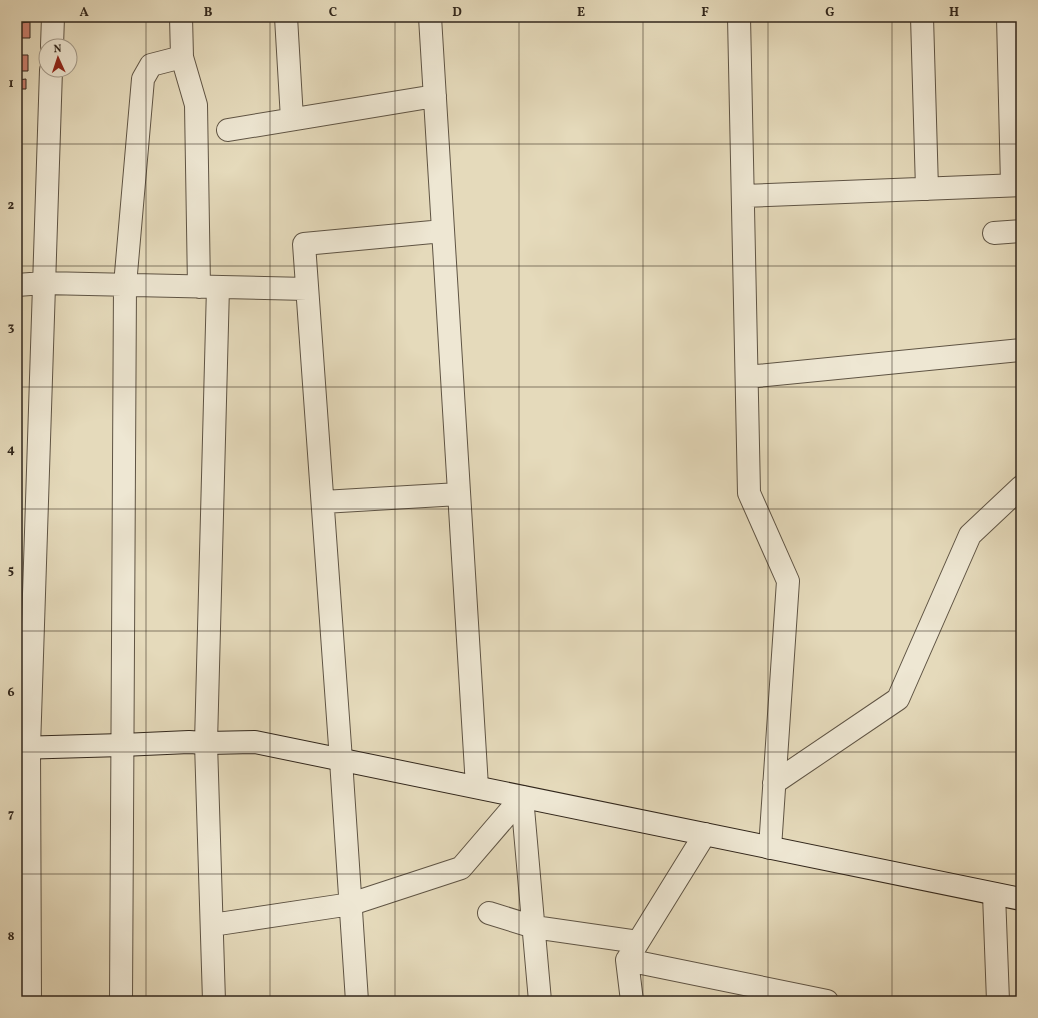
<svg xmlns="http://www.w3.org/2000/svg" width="1038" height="1018" font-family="Vollkorn,serif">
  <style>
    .building { fill: #ca7f6e; stroke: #32271c }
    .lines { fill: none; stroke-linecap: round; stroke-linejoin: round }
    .street-casing { stroke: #5f5444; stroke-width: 24 }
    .secondary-casing { stroke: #32271c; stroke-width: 24 }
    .street { stroke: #eee7d3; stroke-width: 22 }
    .secondary { stroke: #eee7d3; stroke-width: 22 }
    .grid { fill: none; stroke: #32271c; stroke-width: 1; stroke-opacity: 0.55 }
    .neatline { fill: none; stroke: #32271c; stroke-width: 1.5 }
    .grid-label { font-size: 13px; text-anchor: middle; font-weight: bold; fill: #32271c }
  </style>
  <rect width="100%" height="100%" fill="#e5dabb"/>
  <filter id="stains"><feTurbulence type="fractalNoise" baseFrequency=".005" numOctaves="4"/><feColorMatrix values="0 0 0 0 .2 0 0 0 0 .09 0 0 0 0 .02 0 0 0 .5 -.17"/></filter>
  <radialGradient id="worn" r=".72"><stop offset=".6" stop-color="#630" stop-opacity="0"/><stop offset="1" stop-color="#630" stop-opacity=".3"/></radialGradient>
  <path class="building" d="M 17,17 L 20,17 L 20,23 L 30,22 L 30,38 L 17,38 Z
    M 17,55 L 28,55 L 28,71 L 17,71 Z
    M 26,79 L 26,89 L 17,89 L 17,80 Z"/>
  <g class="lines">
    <defs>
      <path id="street" d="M 181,17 L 182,57 L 196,105 L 199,287
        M 286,17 L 292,119
        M 430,17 L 477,787
        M 739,17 L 749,493 L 788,581 L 770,848
        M 922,17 L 927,189
        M 1008,17 L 1012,185
        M 52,46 L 53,17
        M 228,130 L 435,96
        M 743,196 L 1021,185
        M 994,233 L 1021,231
        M 17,285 L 44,283 L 307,289
        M 747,377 L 1021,350
        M 323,502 L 459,494
        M 774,783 L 898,699 L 970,535 L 1021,487
        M 522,797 L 540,1001
        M 994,894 L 998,1001
        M 489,913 L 534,927 L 638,942
        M 212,925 L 351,904 L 461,868 L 522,797
        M 627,960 L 827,1001
        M 30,1001 L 29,748 L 51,70
        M 121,1001 L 125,285 L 143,79 L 151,65 L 182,57
        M 214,1001 L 206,743 L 218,287
        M 357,1001 L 341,760 L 304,244 L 443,231
        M 632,1001 L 627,960 L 705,834"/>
      <path id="secondary" d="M 17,748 L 122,745 L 189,742 L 206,743 L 255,742 L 1021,899"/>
    </defs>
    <use href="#street" class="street-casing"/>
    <use href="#secondary" class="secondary-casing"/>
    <use href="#street" class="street"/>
    <use href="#secondary" class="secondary"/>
  </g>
  <path class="grid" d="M 146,17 L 146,1001M 270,17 L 270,1001M 395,17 L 395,1001M 519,17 L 519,1001M 643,17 L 643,1001M 768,17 L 768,1001M 892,17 L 892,1001M 17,144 L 1021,144M 17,266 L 1021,266M 17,387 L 1021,387M 17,509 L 1021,509M 17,631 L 1021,631M 17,752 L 1021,752M 17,874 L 1021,874"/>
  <rect width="1038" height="1018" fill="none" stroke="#e5dabb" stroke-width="44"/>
  <g transform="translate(58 58) rotate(357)"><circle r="19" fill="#eee7d3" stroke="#a39a8a"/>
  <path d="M0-3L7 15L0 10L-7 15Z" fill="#8f2418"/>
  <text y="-6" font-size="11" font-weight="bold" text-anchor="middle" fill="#32271c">N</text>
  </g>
  <rect x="22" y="22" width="994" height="974" class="neatline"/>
  <g class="grid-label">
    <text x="84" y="16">A</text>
    <text x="208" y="16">B</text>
    <text x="333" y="16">C</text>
    <text x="457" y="16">D</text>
    <text x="581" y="16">E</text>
    <text x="705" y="16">F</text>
    <text x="830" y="16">G</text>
    <text x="954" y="16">H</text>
    <text x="11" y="87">1</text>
    <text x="11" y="209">2</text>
    <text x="11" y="331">3</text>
    <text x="11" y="453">4</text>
    <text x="11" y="574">5</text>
    <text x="11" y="696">6</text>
    <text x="11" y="818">7</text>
    <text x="11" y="940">8</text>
  </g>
  <rect width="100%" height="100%" filter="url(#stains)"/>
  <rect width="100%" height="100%" fill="url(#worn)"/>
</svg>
